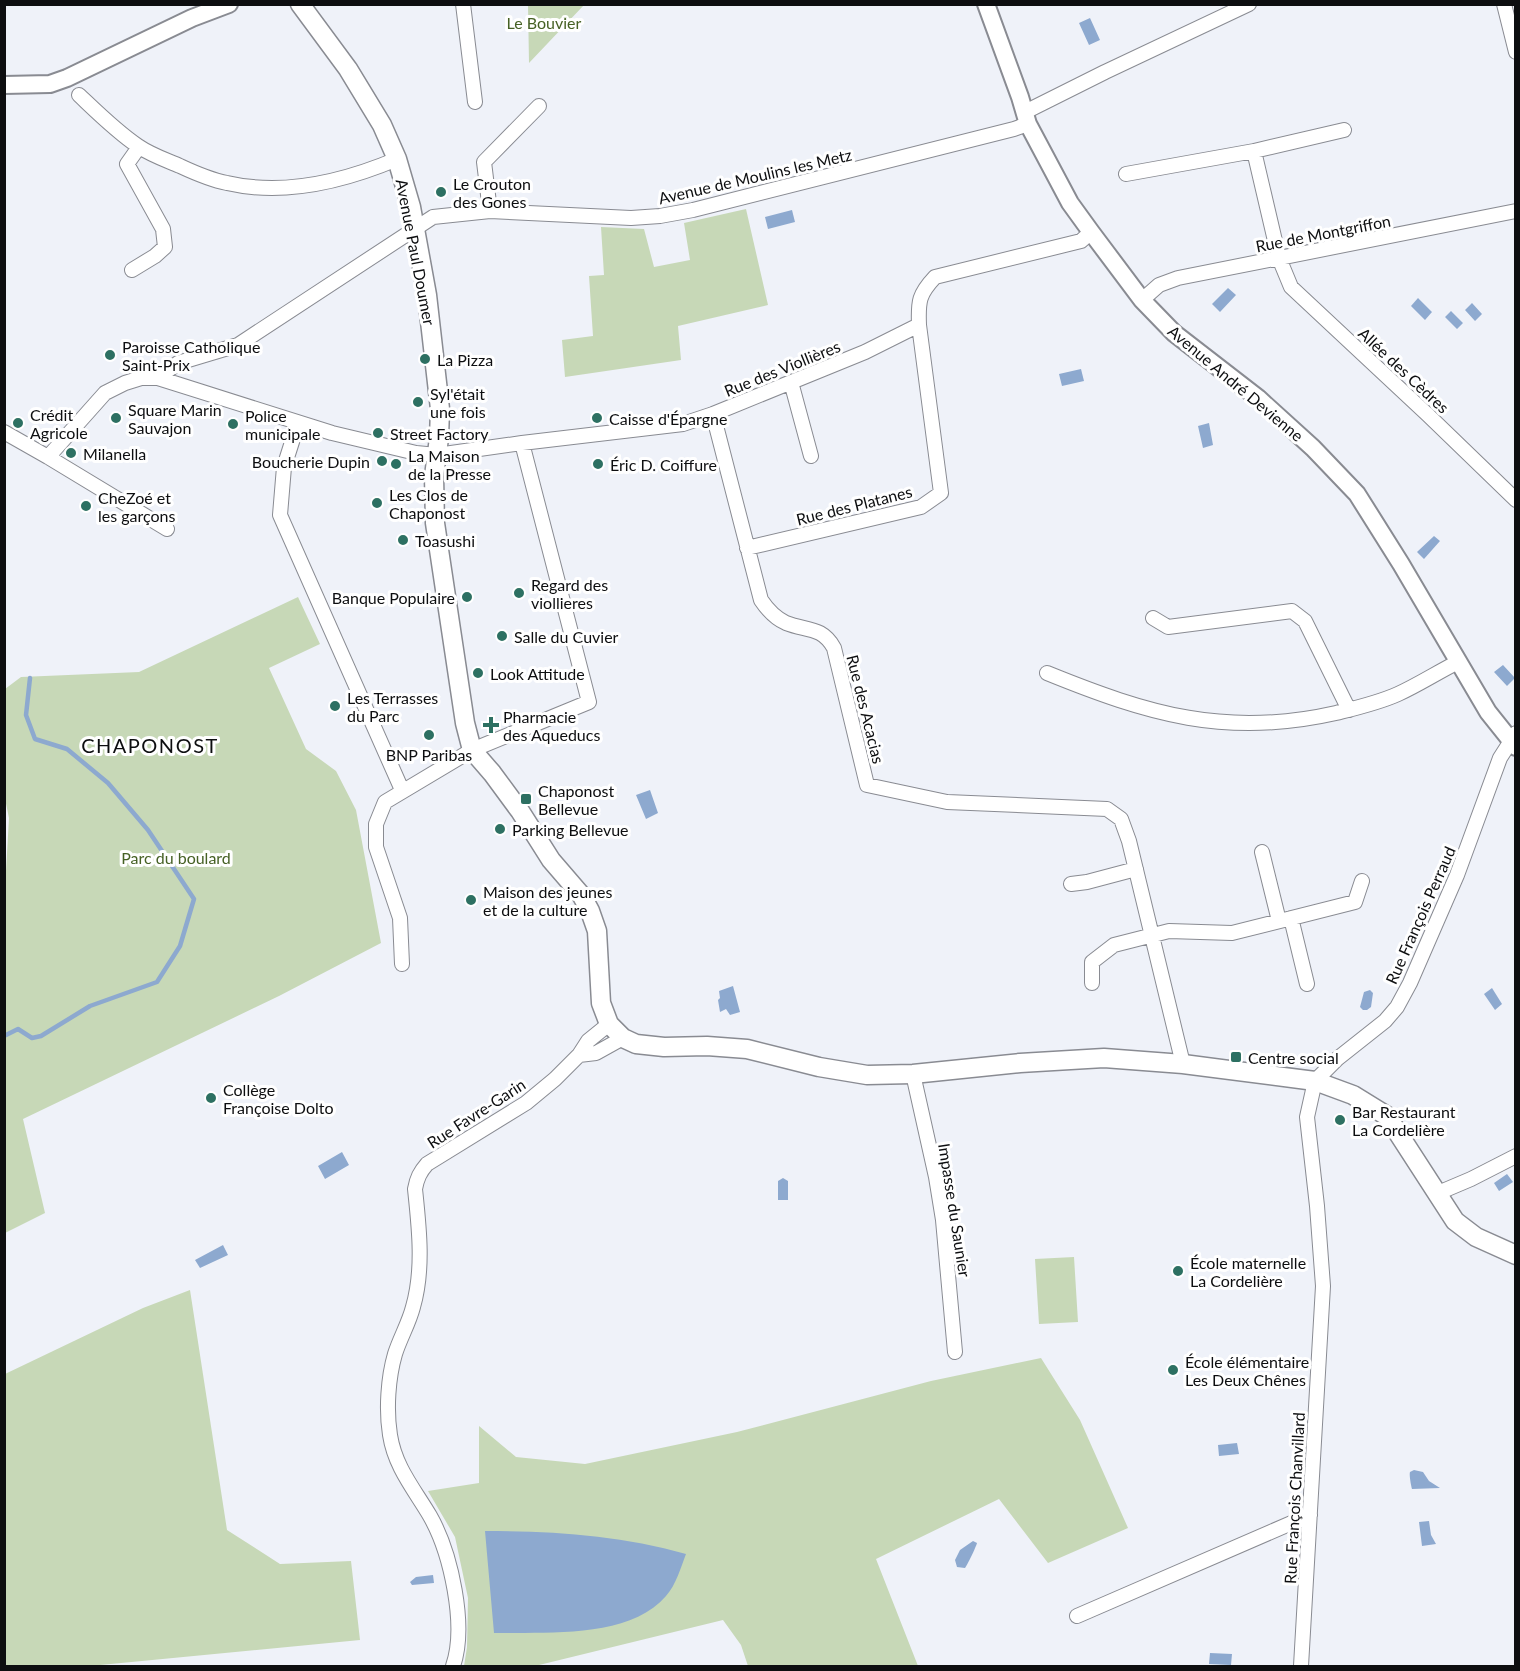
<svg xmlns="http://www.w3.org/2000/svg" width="1520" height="1671" font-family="Lato,sans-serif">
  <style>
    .green { fill: #c7d8b7 }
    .water { fill: #8da9cf }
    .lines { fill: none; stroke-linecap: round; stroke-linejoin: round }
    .stream { stroke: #8da9cf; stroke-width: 4.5 }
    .minor-casing { stroke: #898b92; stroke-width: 16 }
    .tertiary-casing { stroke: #898b92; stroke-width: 20 }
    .secondary-casing { stroke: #898b92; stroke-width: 21 }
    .minor { stroke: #fff; stroke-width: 14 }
    .tertiary { stroke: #fff; stroke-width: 16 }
    .secondary { stroke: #fff; stroke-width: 18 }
    .poi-dot { fill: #2d7062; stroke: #fff; stroke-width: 2 }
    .labels { text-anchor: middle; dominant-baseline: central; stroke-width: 6; stroke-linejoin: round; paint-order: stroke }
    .park-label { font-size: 16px; fill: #466125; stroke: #fff }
    .street-label { font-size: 16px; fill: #0d0e10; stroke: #fff }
    .poi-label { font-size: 16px; fill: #0d0e10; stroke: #fff; text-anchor: start }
    .quarter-label { font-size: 20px; letter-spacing: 1.5px; fill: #0d0e10; stroke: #fff }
  </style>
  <rect width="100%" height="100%" fill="#eff2f9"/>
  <path class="green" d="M 528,5 L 584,5 L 529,63 Z
    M 746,209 L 768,305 L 678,326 L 681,360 L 565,377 L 562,340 L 593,336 L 589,276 L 604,275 L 601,227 L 644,229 L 654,267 L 690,260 L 684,223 Z
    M 298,597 L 320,644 L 269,668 L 306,749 L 336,771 L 356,810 L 381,943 L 279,996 L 23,1119 L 45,1213 L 5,1233 L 4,906 L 9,818 L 4,794 L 5,689 L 21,677 L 139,672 Z
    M 1074,1257 L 1078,1322 L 1039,1324 L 1035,1259 Z
    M 190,1290 L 227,1530 L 280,1564 L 351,1561 L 360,1640 L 90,1666 L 5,1666 L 5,1374 L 143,1308 Z
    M 1041,1358 L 1080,1420 L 1128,1528 L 1048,1563 L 999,1499 L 876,1559 L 918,1666 L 748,1666 L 741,1645 L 723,1620 L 535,1666 L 464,1666 L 467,1647 L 468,1598 L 455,1537 L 428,1491 L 479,1483 L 479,1426 L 516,1457 L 585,1464 L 737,1432 L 931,1381 Z"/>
  <path class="water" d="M 1090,18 L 1100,40 L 1089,45 L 1079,23 Z
    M 792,210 L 795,222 L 768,229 L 765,217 Z
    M 1228,288 L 1236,295 L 1220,312 L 1212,304 Z
    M 1418,298 L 1432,312 L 1425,320 L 1411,306 Z
    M 1472,303 L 1482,314 L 1475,321 L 1465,310 Z
    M 1451,311 L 1463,323 L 1457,329 L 1445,317 Z
    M 1081,369 L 1084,381 L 1062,386 L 1059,374 Z
    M 1209,423 L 1213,445 L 1203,448 L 1198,426 Z
    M 1434,536 L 1440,541 L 1424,559 L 1417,552 Z
    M 1503,665 L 1515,678 L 1507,686 L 1494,672 Z
    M 650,790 L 658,813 L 646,819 L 636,795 Z
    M 733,986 L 740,1012 L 730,1015 L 726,1009 L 720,1012 L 718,1000 L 720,998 L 719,991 Z
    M 1492,988 L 1502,1004 L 1495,1010 L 1484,994 Z
    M 1370,990 L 1373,993 L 1371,1007 L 1367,1010 L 1363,1010 L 1360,1007 L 1364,992 Z
    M 342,1152 L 349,1165 L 325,1179 L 318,1166 Z
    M 1507,1174 L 1513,1182 L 1499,1191 L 1494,1183 Z
    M 783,1178 L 788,1181 L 788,1200 L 778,1200 L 778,1181 Z
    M 223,1245 L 228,1255 L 200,1268 L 195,1260 Z
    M 1237,1443 L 1239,1454 L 1219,1456 L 1218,1445 Z
    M 1414,1470 L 1423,1472 L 1429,1481 L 1440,1488 L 1412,1489 C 1411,1485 1409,1475 1410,1472 Z
    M 1429,1521 L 1431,1535 L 1436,1544 L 1422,1546 L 1419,1522 Z
    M 485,1531 C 553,1531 620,1535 686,1554 C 681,1567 676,1585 666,1596 C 629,1639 546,1632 494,1633 Z
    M 973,1541 L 977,1543 C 976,1547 967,1566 965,1568 L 957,1567 L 955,1560 L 960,1550 Z
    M 433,1575 L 434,1583 L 412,1585 L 410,1582 L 416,1577 Z
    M 1210,1653 L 1232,1654 L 1231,1665 L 1209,1664 Z"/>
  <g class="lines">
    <path class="stream" d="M 4,1036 L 18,1029 L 32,1038 L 41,1036 L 90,1006 L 157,982 L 180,946 L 194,899 L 148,830 L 108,783 L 67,749 L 35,739 L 26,715 L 30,678"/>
    <defs>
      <path id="minor" d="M 463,4 L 475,102
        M 1504,4 L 1516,52
        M 79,95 C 98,113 117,132 138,146 C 151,155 166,160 180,166 C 195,173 211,180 227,183 C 283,196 345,181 397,159
        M 1025,112 L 1105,72 L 1249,4
        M 1254,151 L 1279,258 L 1291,287 L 1428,415 L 1516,500
        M 1126,174 L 1254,151 L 1344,130
        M 490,211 L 484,162 L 539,106
        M 132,270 L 155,256 L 165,247 L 163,229 L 127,164 L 139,147
        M 1142,300 L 1159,285 L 1178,278 L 1516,211
        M 158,378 L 178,363 L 238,345 L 433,217 L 490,211 L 631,218 L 660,216 L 693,210 L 1014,129 L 1028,124
        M 791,382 L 811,456
        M 713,414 L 761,600 C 767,609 775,618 786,623 C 806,631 822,626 834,648 L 867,785 L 947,802 L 1107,809 L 1121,819 L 1129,841 L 1183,1064
        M 298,423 L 284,467 L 280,515 L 402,790
        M 4,432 L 48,457 L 105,393 L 125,383 L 141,378 L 158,378 L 332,433 L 416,453 L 437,455 L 522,443 L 683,424 L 713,414 L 865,352 L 919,325 C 918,301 919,294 935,277 L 1081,241 L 1091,232
        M 48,457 L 167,529
        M 747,548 L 921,507 L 941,493 L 919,325
        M 1153,618 L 1168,627 L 1292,611 L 1305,621 L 1349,710
        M 1047,673 C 1148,714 1226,738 1336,713 C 1356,708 1378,703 1398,694 C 1418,685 1438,672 1458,662
        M 1262,852 L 1279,921
        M 1071,884 L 1087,882 L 1136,869
        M 1291,918 L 1307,984
        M 402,964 L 400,918 L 376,847 L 376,824 L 385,802 L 472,750 L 589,702 L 522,443
        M 1092,983 L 1092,962 L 1114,945 L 1169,931 L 1232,933 L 1355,902 L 1362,881
        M 579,1055 L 596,1053 L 623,1038
        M 913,1074 L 936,1177 L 943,1220 L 955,1352
        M 1438,1193 L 1471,1179 L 1516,1156
        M 1077,1616 L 1310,1515
        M 453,1666 C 467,1626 451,1553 430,1516 C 414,1489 395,1467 390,1435 C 386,1410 388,1378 395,1354 C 400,1338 409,1323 413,1307 C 424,1269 419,1227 415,1189 C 417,1178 420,1172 427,1164 L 526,1103 L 555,1079 L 579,1055 L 588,1041 L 609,1024
        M 1301,1666 L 1323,1286 L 1317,1206 L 1307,1117 L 1315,1081 L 1337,1059 L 1385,1021 L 1397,1007 L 1410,983 L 1457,875 L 1500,758 L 1516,733"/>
      <path id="tertiary" d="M 986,4 L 1020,97 L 1028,124 L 1070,203 L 1091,232 L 1142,300 L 1174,333 L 1258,398 L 1313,448 L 1357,494 L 1401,564 L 1488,712 L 1516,747
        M 4,85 L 50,84 L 67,78 L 192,18 L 229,4"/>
      <path id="secondary" d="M 300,4 L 348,69 L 382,125 L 397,159 L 411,207 L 427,295 L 440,409 L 439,438 L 434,476 L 435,523 L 465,723 L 472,750 L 492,773 L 520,811 L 551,860 L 582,896 L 590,911 L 597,931 L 601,1003 L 609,1024 L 623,1038 L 636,1044 L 664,1047 L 707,1046 L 747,1049 L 819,1067 L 867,1075 L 913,1074 L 1020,1063 L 1104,1058 L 1183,1064 L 1315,1081 L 1353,1095 L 1387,1116 L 1455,1221 L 1476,1237 L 1516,1255"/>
    </defs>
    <use href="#minor" class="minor-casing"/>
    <use href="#tertiary" class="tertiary-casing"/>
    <use href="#secondary" class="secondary-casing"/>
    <use href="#minor" class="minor"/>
    <use href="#tertiary" class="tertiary"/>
    <use href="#secondary" class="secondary"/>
  </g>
  <g class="poi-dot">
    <circle cx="441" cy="192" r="6"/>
    <circle cx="110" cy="355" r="6"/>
    <circle cx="425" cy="359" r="6"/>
    <circle cx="418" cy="402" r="6"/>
    <circle cx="116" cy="418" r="6"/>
    <circle cx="597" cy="418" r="6"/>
    <circle cx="18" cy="423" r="6"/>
    <circle cx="233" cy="424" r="6"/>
    <circle cx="378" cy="433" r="6"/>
    <circle cx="71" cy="453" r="6"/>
    <circle cx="382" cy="461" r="6"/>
    <circle cx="396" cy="464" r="6"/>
    <circle cx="598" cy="464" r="6"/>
    <circle cx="377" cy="503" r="6"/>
    <circle cx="86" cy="506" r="6"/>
    <circle cx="403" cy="540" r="6"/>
    <circle cx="519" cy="593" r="6"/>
    <circle cx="467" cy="597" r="6"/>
    <circle cx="502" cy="636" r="6"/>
    <circle cx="478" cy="673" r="6"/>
    <circle cx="335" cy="706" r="6"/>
    <path d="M488 716h6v6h6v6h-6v6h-6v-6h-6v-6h6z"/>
    <circle cx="429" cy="735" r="6"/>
    <rect x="520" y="793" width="12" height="12" rx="3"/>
    <circle cx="500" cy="829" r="6"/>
    <circle cx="471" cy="900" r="6"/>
    <rect x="1230" y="1051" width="12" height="12" rx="3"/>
    <circle cx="211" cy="1098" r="6"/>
    <circle cx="1340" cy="1120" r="6"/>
    <circle cx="1178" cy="1271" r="6"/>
    <circle cx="1173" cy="1370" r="6"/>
  </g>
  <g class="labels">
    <g class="park-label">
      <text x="544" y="22">Le Bouvier</text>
      <text x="176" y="857">Parc du boulard</text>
    </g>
    <g class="street-label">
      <text transform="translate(755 176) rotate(-13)">Avenue de Moulins les Metz</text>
      <text transform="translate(1323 233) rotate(-11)">Rue de Montgriffon</text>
      <text transform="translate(416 252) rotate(79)">Avenue Paul Doumer</text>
      <text transform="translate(782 368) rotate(-22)">Rue des Viollières</text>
      <text transform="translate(1404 370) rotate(43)">Allée des Cèdres</text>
      <text transform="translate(1236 383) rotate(40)">Avenue André Devienne</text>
      <text transform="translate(854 505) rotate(-14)">Rue des Platanes</text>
      <text transform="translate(866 709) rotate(76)">Rue des Acacias</text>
      <text transform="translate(1420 915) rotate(-66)">Rue François Perraud</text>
      <text transform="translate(476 1113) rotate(-33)">Rue Favre-Garin</text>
      <text transform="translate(955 1210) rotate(81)">Impasse du Saunier</text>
      <text transform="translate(1294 1498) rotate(-87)">Rue François Chanvillard</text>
    </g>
    <g class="poi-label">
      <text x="453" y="183">Le Crouton<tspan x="453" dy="18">des Gones</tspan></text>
      <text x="122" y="346">Paroisse Catholique<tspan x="122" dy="18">Saint-Prix</tspan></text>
      <text x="437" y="359">La Pizza</text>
      <text x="430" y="393">Syl'était<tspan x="430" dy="18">une fois</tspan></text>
      <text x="128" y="409">Square Marin<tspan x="128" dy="18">Sauvajon</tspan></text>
      <text x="30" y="414">Crédit<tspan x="30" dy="18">Agricole</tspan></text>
      <text x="245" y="415">Police<tspan x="245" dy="18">municipale</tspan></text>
      <text x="609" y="418">Caisse d'Épargne</text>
      <text x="390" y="433">Street Factory</text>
      <text x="83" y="453">Milanella</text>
      <text x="408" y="455">La Maison<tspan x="408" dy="18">de la Presse</tspan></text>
      <text x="370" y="461" text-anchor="end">Boucherie Dupin</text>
      <text x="610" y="464">Éric D. Coiffure</text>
      <text x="389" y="494">Les Clos de<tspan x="389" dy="18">Chaponost</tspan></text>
      <text x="98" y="497">CheZoé et<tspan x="98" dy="18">les garçons</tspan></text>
      <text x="415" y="540">Toasushi</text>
      <text x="531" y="584">Regard des<tspan x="531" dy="18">viollieres</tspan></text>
      <text x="455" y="597" text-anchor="end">Banque Populaire</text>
      <text x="514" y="636">Salle du Cuvier</text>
      <text x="490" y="673">Look Attitude</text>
      <text x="347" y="697">Les Terrasses<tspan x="347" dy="18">du Parc</tspan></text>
      <text x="503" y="716">Pharmacie<tspan x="503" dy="18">des Aqueducs</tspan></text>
      <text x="429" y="754" text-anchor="middle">BNP Paribas</text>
      <text x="538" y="790">Chaponost<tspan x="538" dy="18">Bellevue</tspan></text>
      <text x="512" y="829">Parking Bellevue</text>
      <text x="483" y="891">Maison des jeunes<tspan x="483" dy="18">et de la culture</tspan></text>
      <text x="1248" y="1057">Centre social</text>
      <text x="223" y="1089">Collège<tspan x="223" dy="18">Françoise Dolto</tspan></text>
      <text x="1352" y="1111">Bar Restaurant<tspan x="1352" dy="18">La Cordelière</tspan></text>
      <text x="1190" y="1262">École maternelle<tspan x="1190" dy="18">La Cordelière</tspan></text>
      <text x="1185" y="1361">École élémentaire<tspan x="1185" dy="18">Les Deux Chênes</tspan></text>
    </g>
    <g class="quarter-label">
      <text x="150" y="745">CHAPONOST</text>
    </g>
  </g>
  <rect width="1520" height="1671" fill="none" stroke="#0d0e10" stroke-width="12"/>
</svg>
